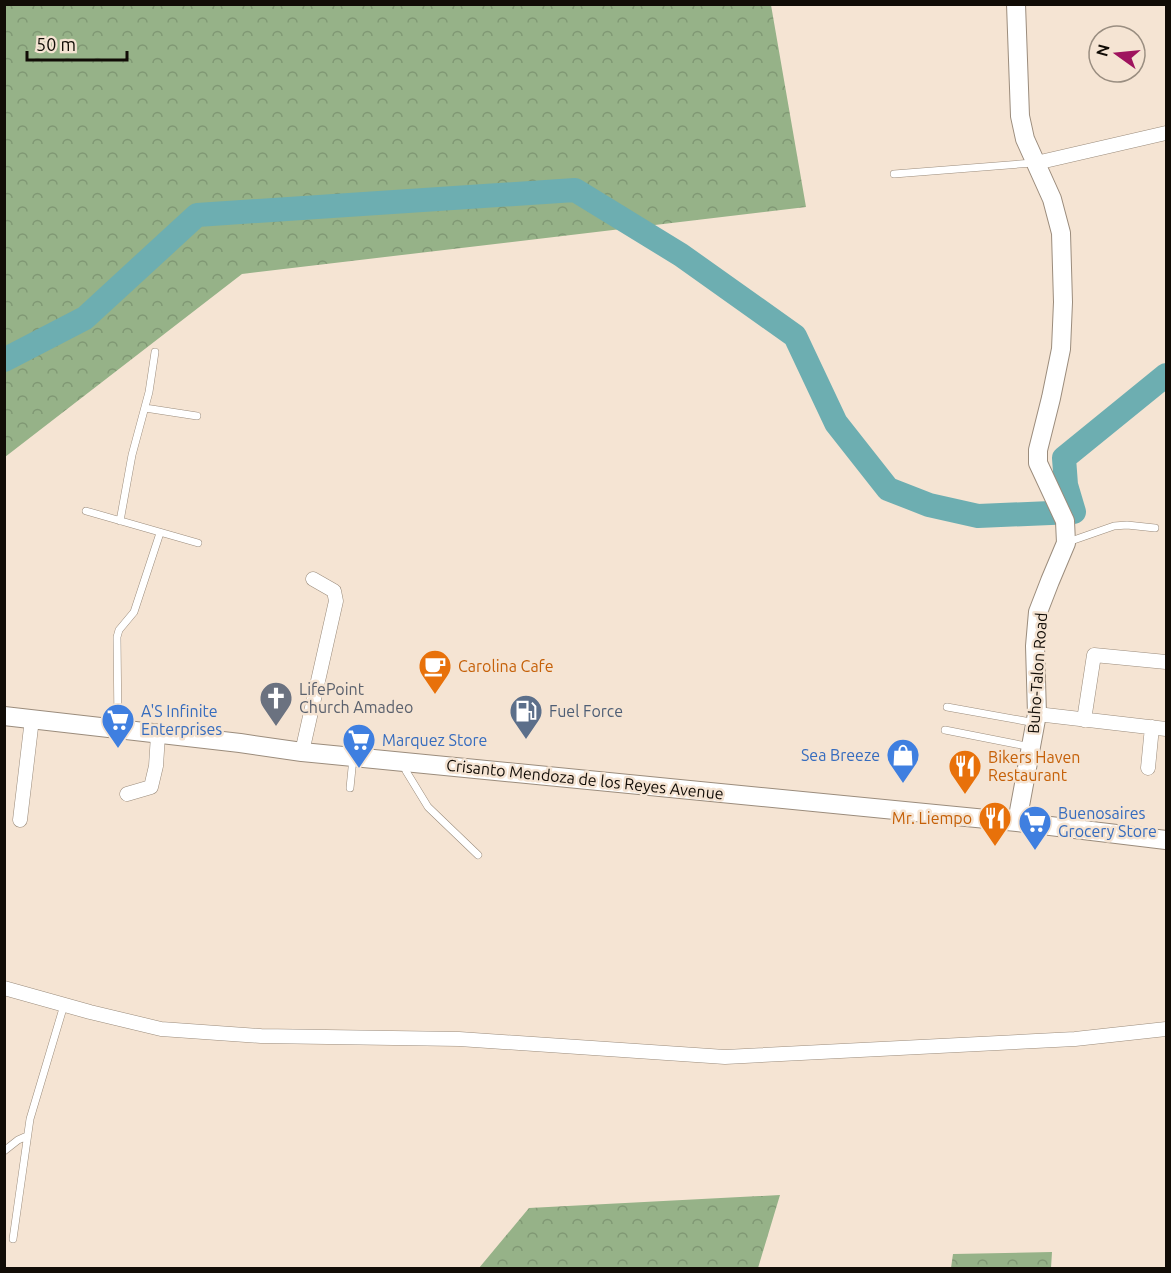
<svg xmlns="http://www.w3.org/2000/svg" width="1171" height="1273" font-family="Ubuntu,sans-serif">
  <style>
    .forest { fill: url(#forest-crowns) }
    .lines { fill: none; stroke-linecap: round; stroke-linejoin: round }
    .river { stroke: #6daeb1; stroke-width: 24 }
    .lane-casing { stroke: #9b8c7c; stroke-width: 8 }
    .street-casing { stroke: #9b8c7c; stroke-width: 15 }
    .secondary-casing { stroke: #9b8c7c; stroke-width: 20 }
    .lane { stroke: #fff; stroke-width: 7 }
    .street { stroke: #fff; stroke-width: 14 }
    .secondary { stroke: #fff; stroke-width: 18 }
    .labels { text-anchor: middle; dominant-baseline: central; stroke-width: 5; stroke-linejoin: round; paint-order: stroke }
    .food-label { font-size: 16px; fill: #c56008; stroke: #f5e4d3; text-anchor: start }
    .street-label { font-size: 16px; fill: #110c06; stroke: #f5e4d3 }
    .worship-label { font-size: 16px; fill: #5b616d; stroke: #f5e4d3; text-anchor: start }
    .shop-label { font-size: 16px; fill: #366cbe; stroke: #f5e4d3; text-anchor: start }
    .service-label { font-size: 16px; fill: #4e5e75; stroke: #f5e4d3; text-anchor: start }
  </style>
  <defs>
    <pattern id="forest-crowns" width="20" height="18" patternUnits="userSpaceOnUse" patternTransform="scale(1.5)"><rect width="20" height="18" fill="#96b288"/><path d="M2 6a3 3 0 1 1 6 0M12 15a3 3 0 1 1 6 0" fill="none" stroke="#809874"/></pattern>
  </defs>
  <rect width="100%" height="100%" fill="#f5e4d3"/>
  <path class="forest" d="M 5,4 L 771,5 L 806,207 L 242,274 L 5,457 Z
    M 780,1195 L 758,1268 L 479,1268 L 529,1208 Z
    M 1052,1252 L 1051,1268 L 951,1268 L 953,1254 Z"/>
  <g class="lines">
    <path class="river" d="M 4,360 L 85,318 L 197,215 L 575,190 L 681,255 L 795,336 L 836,423 L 888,489 L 929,505 L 978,516 L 1074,512 L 1066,485 L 1064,458 L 1166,375"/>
    <defs>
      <path id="lane" d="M 894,174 L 1033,163
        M 145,408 L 197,416
        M 86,511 L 198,543
        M 120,521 L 132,455 L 149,392 L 155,352
        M 1068,542 L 1114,526 L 1127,525 L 1155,528
        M 947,707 L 1036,723
        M 118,727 L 117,637 L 119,630 L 134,612 L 160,533
        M 945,730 L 1031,747
        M 404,762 L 406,771 L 428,807 L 478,855
        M 350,788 L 353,758
        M 4,1151 L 18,1140 L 27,1136
        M 13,1239 L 30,1119 L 64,1005"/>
      <path id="street" d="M 1036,163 L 1166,133
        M 1037,714 L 1166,729
        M 1084,720 L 1094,655 L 1166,662
        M 302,752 L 336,601 L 334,591 L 313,579
        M 1148,768 L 1152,727
        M 127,794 L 151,787 L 156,766 L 158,735
        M 20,820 L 32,719
        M 4,988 L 90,1012 L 161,1029 L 261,1036 L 459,1039 L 725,1057 L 1075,1039 L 1166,1029"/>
      <path id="secondary" d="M 1016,4 L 1020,116 L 1025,139 L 1052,199 L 1061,233 L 1063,302 L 1061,349 L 1051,398 L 1038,450 L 1038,463 L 1065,521 L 1066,543 L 1050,581 L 1038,612 L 1035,646 L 1037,714 L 1017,822
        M 4,716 L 240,743 L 302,752 L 1017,822 L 1166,840"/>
    </defs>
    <use href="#lane" class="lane-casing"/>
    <use href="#street" class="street-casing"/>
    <use href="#secondary" class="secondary-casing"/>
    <use href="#lane" class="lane"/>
    <use href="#street" class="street"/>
    <use href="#secondary" class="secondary"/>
  </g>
  <defs>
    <symbol id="cafe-pin" viewBox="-11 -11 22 30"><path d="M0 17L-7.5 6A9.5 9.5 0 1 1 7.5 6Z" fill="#e8710a" stroke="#f5e4d3"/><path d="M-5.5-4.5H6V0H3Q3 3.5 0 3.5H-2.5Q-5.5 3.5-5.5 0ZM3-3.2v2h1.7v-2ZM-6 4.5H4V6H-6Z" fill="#fff"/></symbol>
    <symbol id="church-pin" viewBox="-11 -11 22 30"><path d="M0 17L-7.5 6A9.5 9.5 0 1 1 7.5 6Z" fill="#6b7280" stroke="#f5e4d3"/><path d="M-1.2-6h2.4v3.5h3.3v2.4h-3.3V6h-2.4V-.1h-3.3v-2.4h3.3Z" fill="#fff"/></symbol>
    <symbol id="fuel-pin" viewBox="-11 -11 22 30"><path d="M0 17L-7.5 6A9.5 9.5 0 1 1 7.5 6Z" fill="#5c6f8a" stroke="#f5e4d3"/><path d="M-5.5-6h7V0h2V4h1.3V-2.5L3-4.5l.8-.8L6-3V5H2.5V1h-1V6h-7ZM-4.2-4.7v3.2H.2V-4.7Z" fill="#fff"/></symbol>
    <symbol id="supermarket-pin" viewBox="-11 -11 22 30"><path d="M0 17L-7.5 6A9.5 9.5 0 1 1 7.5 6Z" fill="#3f7fe0" stroke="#f5e4d3"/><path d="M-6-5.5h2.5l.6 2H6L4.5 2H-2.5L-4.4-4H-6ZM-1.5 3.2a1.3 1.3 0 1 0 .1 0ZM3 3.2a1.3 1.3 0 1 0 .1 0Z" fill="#fff"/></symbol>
    <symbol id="shop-pin" viewBox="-11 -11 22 30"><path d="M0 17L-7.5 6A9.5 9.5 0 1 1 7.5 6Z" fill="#3f7fe0" stroke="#f5e4d3"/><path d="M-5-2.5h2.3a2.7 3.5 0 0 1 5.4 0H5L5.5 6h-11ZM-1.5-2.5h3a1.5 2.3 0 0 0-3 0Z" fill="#fff"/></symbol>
    <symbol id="restaurant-pin" viewBox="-11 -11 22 30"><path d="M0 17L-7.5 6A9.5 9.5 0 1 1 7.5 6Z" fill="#e8710a" stroke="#f5e4d3"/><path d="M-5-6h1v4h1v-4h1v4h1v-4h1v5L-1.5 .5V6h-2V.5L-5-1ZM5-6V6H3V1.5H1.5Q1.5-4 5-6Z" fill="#fff"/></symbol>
  </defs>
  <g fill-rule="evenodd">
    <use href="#cafe-pin" x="416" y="647" width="38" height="52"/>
    <use href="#church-pin" x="257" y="679" width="38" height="52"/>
    <use href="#fuel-pin" x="507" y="692" width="38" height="52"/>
    <use href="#supermarket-pin" x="99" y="701" width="38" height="52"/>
    <use href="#supermarket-pin" x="340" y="721" width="38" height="52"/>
    <use href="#shop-pin" x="884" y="736" width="38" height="52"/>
    <use href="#restaurant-pin" x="946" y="747" width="38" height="52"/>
    <use href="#restaurant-pin" x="976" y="799" width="38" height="52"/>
    <use href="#supermarket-pin" x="1016" y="803" width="38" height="52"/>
  </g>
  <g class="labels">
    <g class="food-label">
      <text x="458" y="666">Carolina Cafe</text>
      <text x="988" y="757">Bikers Haven<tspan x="988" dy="18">Restaurant</tspan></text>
      <text x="972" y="818" text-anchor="end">Mr. Liempo</text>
    </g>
    <g class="street-label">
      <text transform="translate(1037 673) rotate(-86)">Buho-Talon Road</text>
      <text transform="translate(585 779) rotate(6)">Crisanto Mendoza de los Reyes Avenue</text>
    </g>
    <g class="worship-label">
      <text x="299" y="689">LifePoint<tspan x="299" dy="18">Church Amadeo</tspan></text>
    </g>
    <g class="shop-label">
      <text x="141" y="711">A'S Infinite<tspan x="141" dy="18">Enterprises</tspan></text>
      <text x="382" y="740">Marquez Store</text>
      <text x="880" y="755" text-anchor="end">Sea Breeze</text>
      <text x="1058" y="813">Buenosaires<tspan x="1058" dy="18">Grocery Store</tspan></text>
    </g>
    <g class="service-label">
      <text x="549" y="711">Fuel Force</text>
    </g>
  </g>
  <rect width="1171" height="1273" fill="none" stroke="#110c06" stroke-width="12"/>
  <g transform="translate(1117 54) rotate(285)"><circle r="28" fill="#f5e4d3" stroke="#9a8e81" stroke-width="1.5"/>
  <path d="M0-4.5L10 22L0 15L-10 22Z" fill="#9f135e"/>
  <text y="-9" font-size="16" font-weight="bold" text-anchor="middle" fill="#110c06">N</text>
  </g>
  <path d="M27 51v9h100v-9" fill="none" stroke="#110c06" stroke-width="3"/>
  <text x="36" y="51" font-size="18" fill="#110c06" stroke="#f5e4d3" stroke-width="4.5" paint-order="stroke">50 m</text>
</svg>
